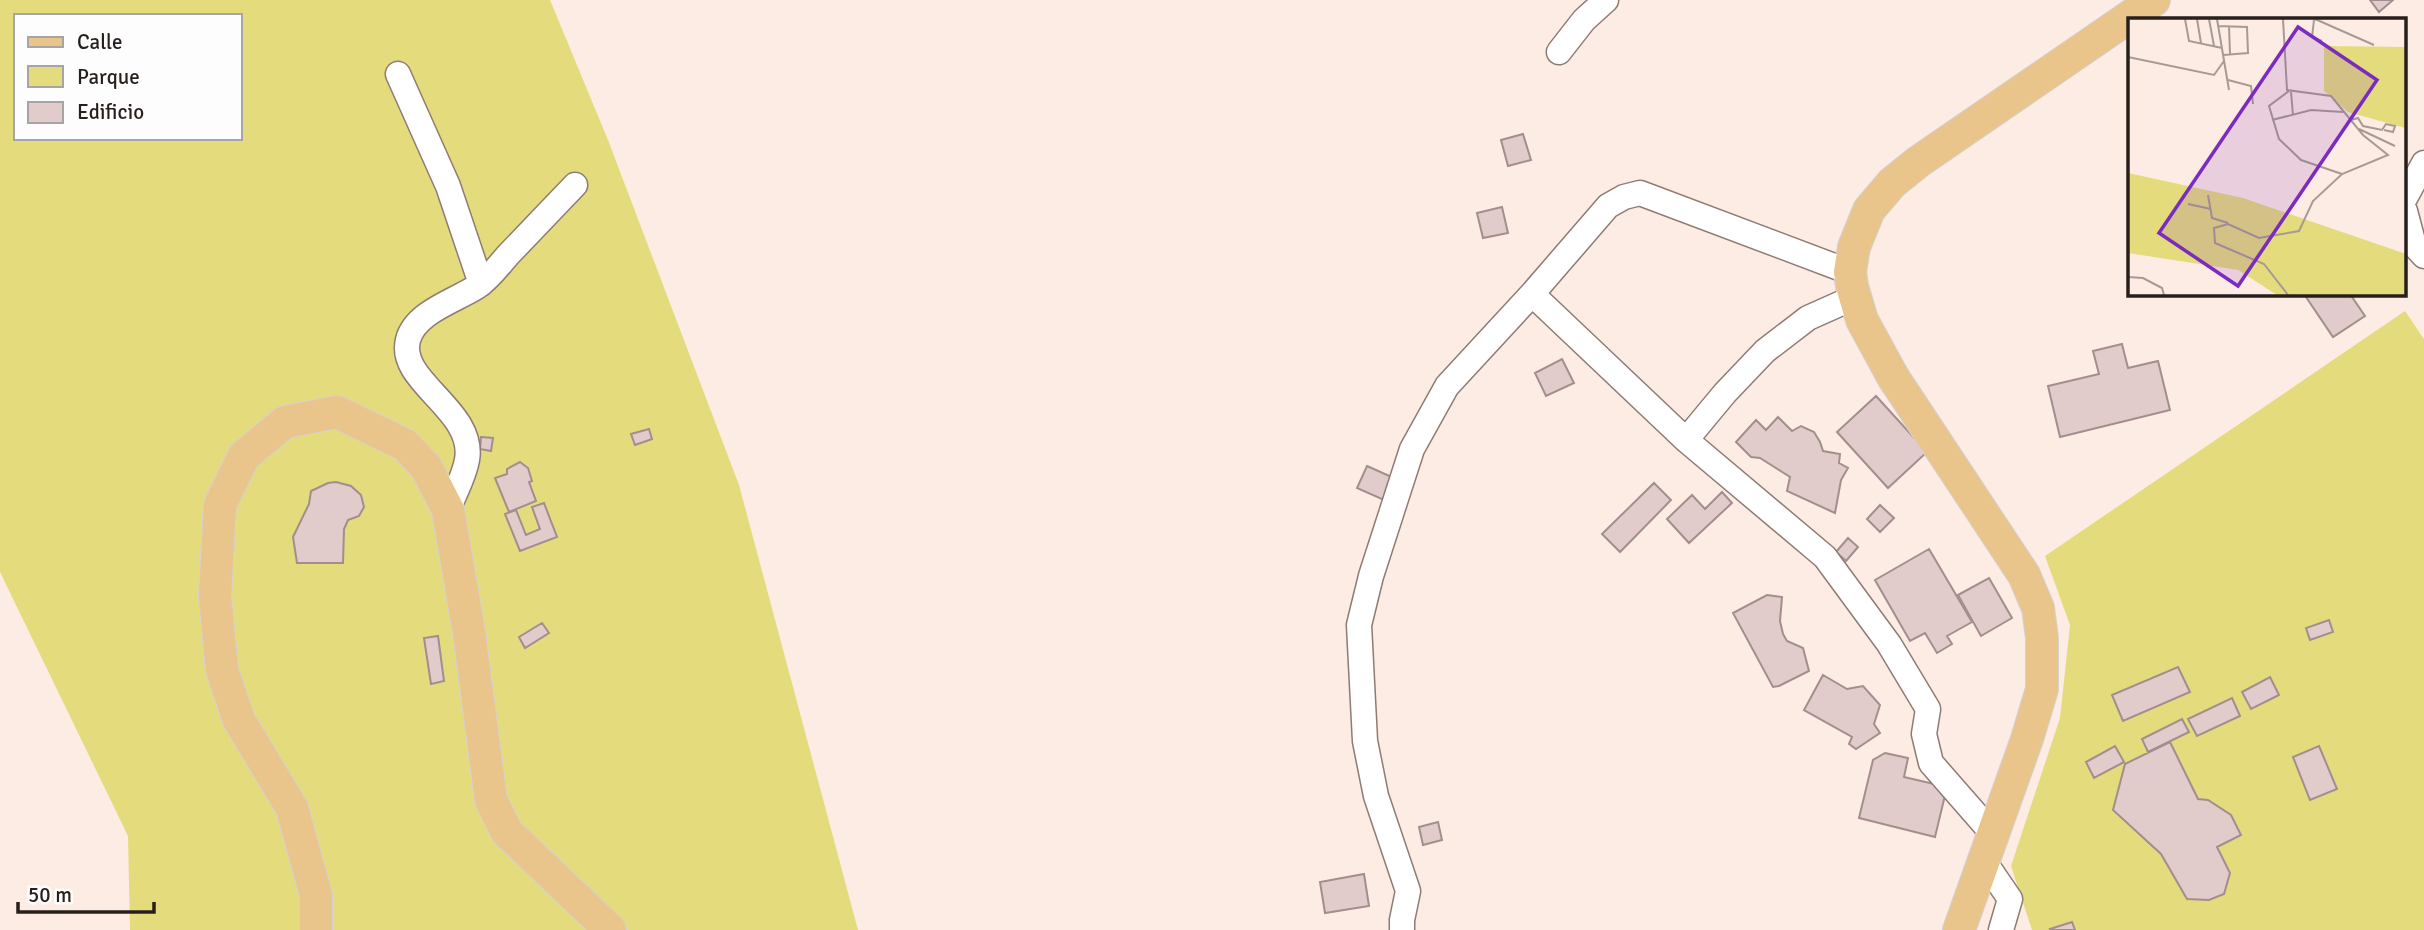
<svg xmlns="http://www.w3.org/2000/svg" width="2424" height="930" font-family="Signika,sans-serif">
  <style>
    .green { fill: #e4db7d; fill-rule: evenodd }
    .building { fill: #e2cbcb; stroke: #a38d8e; stroke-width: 2 }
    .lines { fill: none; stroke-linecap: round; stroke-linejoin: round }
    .minor-casing { stroke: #8e7c74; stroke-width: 27 }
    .major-casing { stroke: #d4d2d2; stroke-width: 34 }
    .minor { stroke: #fff; stroke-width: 24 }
    .major { stroke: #e9c58c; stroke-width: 32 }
    .inset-road { fill: none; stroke: #a79a94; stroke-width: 2 }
    .view { fill: #7b2cbf; fill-opacity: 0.15; stroke: #7b2cbf; stroke-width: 3.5 }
    .inset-edge { fill: none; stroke: #271f1c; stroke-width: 3.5 }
  </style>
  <rect width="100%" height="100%" fill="#fdece4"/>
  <path class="green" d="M 0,0 L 550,0 L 608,140 L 739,485 L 858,930 L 130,930 L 128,836 L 0,572 ZM 16,16 L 240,16 L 240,138 L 16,138 Z
    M 2405,311 L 2424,339 L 2424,930 L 2032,930 L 2011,866 L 2060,718 L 2070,625 L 2045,556 Z"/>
  <path class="building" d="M 2370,0 L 2393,0 L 2379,12 Z
    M 1523,134 L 1531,160 L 1508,166 L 1501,140 Z
    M 1502,207 L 1508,233 L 1483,238 L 1477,213 Z
    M 2304,294 L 2350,294 L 2365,316 L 2333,337 Z
    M 2122,344 L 2128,368 L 2158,361 L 2170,410 L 2060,437 L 2048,386 L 2099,374 L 2093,351 Z
    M 1562,359 L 1574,383 L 1546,396 L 1535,373 Z
    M 1876,396 L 1927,452 L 1888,488 L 1837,432 Z
    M 1778,417 L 1792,431 L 1801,426 L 1814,432 L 1820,442 L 1823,451 L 1840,454 L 1839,463 L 1848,468 L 1841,480 L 1835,513 L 1787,491 L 1790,477 L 1760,458 L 1751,457 L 1736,442 L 1756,420 L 1766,430 Z
    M 649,429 L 652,439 L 635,445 L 631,434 Z
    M 481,437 L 493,438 L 491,451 L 480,449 Z
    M 520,462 L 528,468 L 532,481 L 529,482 L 536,501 L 509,512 L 495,478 L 507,474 L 507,469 Z
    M 1367,466 L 1394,478 L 1384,500 L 1357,488 Z
    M 336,482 L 351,486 L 361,495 L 364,507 L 359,516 L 348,520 L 344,529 L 343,563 L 297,563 L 293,537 L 309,504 L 311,491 L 328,483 Z
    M 1654,483 L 1671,500 L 1620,552 L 1602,534 Z
    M 1722,492 L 1732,503 L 1689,543 L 1667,519 L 1692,495 L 1705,509 Z
    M 544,503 L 557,537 L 520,551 L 505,514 L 516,510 L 526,535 L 540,529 L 532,507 Z
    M 1880,505 L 1894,518 L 1880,532 L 1867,519 Z
    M 1848,538 L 1858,547 L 1846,561 L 1836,552 Z
    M 1929,549 L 1972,622 L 1947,636 L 1952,644 L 1937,653 L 1925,633 L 1910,641 L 1875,580 Z
    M 1989,578 L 2012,618 L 1981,636 L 1958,595 Z
    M 1767,595 L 1782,597 L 1780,621 L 1783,634 L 1787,641 L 1803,648 L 1809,671 L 1779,686 L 1773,687 L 1733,613 Z
    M 2329,620 L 2333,632 L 2310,640 L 2306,628 Z
    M 542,623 L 549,633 L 525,648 L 519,637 Z
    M 438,636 L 444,681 L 431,684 L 424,638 Z
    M 2178,667 L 2190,692 L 2123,721 L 2112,695 Z
    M 1823,675 L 1847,689 L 1863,686 L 1880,705 L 1874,724 L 1880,733 L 1856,749 L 1849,744 L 1852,737 L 1804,710 Z
    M 2270,677 L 2279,695 L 2251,709 L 2242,692 Z
    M 2232,698 L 2240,716 L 2197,736 L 2188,719 Z
    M 2182,719 L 2189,732 L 2148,752 L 2142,739 Z
    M 2170,742 L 2198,799 L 2208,800 L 2231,815 L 2241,835 L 2217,847 L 2230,873 L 2224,894 L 2209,900 L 2187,899 L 2161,854 L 2113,810 L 2125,764 Z
    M 2115,746 L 2124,762 L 2094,778 L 2086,762 Z
    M 2319,746 L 2337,789 L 2310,800 L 2293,757 Z
    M 1885,753 L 1908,758 L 1904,777 L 1947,787 L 1935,837 L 1859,818 L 1873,760 Z
    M 1438,822 L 1442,840 L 1423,845 L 1419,827 Z
    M 1364,874 L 1369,906 L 1325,913 L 1320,882 Z
    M 2072,922 L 2075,930 L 2051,930 L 2050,929 Z"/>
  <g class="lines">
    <defs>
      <path id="minor" d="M 1559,52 L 1584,20 L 1606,0
        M 398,74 L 448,186 L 481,284
        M 2405,198 L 2424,163
        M 2405,211 L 2414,245 L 2424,256
        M 1532,294 L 1686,440 L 1825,557 L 1889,644 L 1928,709 L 1924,734 L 1931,763 L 1993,834
        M 1686,440 L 1725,393 L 1765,351 L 1808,318 L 1855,297
        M 448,510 C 454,494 464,477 467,460 C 476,410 397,382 408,340 C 415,312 457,300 478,286 C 490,278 499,265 508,255 C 530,232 553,208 575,185
        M 1984,861 L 2010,899 L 2001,930
        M 1402,930 L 1402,920 L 1408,891 L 1376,796 L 1365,741 L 1359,625 L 1371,576 L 1412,449 L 1447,386 L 1532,294 L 1608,206 L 1624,197 L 1640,193 L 1850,272"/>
      <path id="major" d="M 316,930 L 316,895 L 292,808 L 239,720 L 222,670 L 215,596 L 220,505 L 244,456 L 285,422 L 337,412 L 405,445 L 426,467 L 448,510 L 469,632 L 491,800 L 507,832 L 610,930
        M 1959,930 L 2027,739 L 2042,689 L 2042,638 L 2038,608 L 2024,575 L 1893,377 L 1862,320 L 1852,286 L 1850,272 L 1854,247 L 1869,210 L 1892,183 L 1918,162 L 2154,0"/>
    </defs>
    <use href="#minor" class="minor-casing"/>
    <use href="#major" class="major-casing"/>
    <use href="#minor" class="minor"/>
    <use href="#major" class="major"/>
  </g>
  <g transform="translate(2128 18)">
    <rect width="278" height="278" fill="#fdece4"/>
    <path d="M 196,28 L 278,29 L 277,110 L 220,94 L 196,73 ZM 0,155 L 115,180 L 278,236 L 278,277 L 149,277 L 110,252 L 0,235 Z" fill="#e4db7d"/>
    <path class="inset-road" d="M 57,1 L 61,23 L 94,30M 69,1 L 73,25M 81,1 L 86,28M 89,1 L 101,72M 155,1 L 159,72 L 203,78 L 235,117 L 260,137 L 214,156 L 185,183 L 171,213 L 131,220 L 100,206 L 86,210 L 87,225 L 136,246 L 160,277M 187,1 L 246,27M 186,2 L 184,19 L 194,23M 90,8 L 119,9 L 120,35 L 95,37M 101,8 L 102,36M 0,39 L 86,57 L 96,43M 100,62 L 123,68 L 125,86M 161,73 L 141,88 L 151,121 L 173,142 L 214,156M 163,74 L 165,97M 144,102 L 183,92 L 215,94M 223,102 L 230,100 L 235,108 L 254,112 L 258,106 L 267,108 L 265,114 L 256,112M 231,111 L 267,128M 80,177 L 84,200 L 100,205M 60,186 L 83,191M 0,259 L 15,260 L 34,270 L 36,277"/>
    <path class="view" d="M 170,9 L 249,62 L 110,268 L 31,215 Z"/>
    <rect width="278" height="278" class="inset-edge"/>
  </g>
  <rect x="14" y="14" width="228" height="126" fill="#fdfdfd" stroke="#a7a4a3" stroke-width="2"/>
  <rect x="28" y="37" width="35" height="10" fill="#e9c58c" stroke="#a7a4a3" stroke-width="2"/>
  <text x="77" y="49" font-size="21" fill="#271f1c">Calle</text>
  <rect x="28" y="66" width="35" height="21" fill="#e4db7d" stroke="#a7a4a3" stroke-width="2"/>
  <text x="77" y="84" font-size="21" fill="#271f1c">Parque</text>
  <rect x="28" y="102" width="35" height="21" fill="#e2cbcb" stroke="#a7a4a3" stroke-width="2"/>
  <text x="77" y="119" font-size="21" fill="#271f1c">Edificio</text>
  <path d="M18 902v10h136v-10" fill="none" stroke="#271f1c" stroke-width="3.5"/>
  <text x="28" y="902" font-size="21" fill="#271f1c" stroke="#fdfdfd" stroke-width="5" paint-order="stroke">50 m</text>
</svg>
